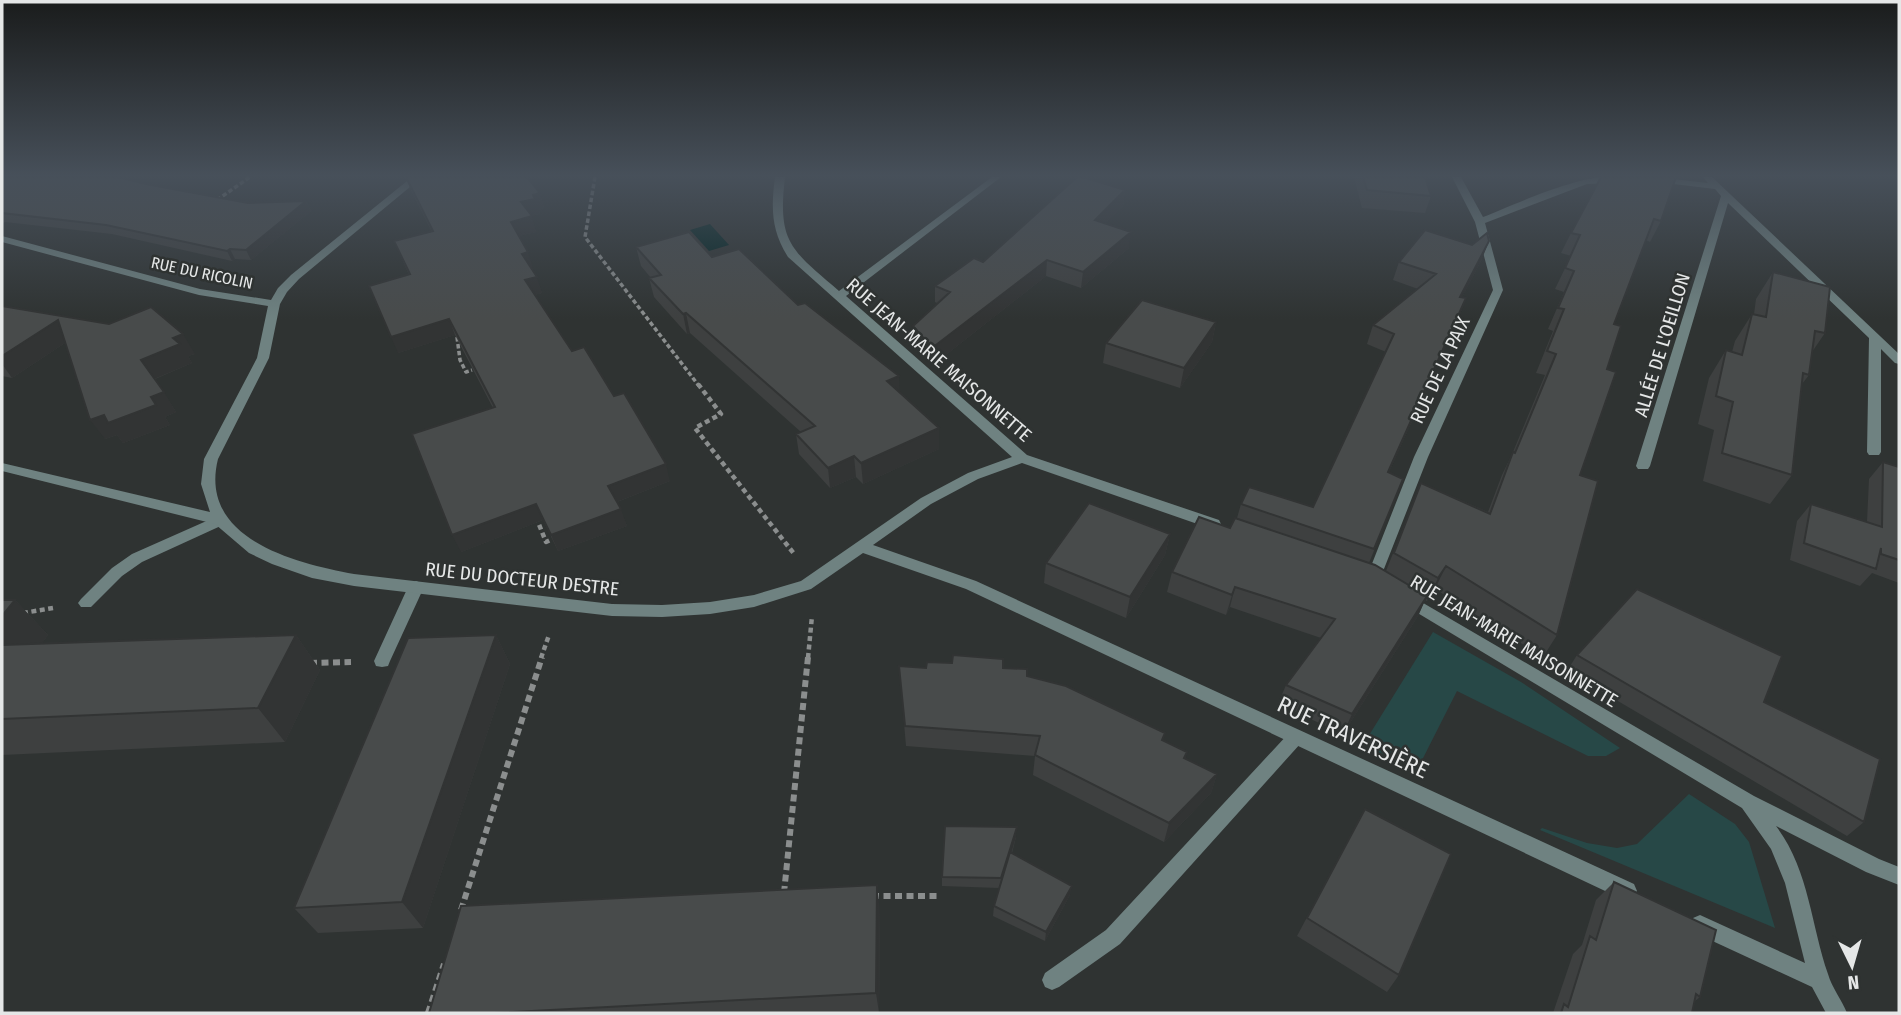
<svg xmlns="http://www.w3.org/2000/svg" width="1901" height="1015" font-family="'Fira Sans Condensed',sans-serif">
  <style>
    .green { fill: #274847 }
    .water { fill: #002322 }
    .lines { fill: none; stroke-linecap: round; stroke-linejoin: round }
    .path-far2 { stroke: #8b8e8e; stroke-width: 3.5; stroke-dasharray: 4.5 2.5; stroke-linecap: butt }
    .path-far1 { stroke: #8b8e8e; stroke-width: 4.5; stroke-dasharray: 5 3.5; stroke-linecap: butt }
    .path { stroke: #8b8e8e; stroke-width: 6; stroke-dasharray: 7 4.5; stroke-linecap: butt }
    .lane { fill: #6f8281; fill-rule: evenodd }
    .street { fill: #6f8281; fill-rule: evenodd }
    .wall { fill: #3e4040 }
    .shaded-wall { fill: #323434 }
    .building { fill: #484b4b; stroke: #323434; stroke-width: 2 }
    .labels { text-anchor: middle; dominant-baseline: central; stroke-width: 5; stroke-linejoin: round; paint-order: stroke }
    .far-street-label { font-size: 16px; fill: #e5e7e7; stroke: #2f3332 }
    .street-label { font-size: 19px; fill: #e5e7e7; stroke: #2f3332 }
    .near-street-label { font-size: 23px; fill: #e5e7e7; stroke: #2f3332 }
  </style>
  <rect width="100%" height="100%" fill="#2f3332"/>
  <path class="green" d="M 1433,632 L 1521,682 L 1620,748 L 1606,756 L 1588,756 L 1457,691 L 1417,770 L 1363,745 Z
    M 1689,794 L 1735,824 L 1749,842 L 1775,928 L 1540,830 L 1542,828 L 1587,843 L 1617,848 L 1637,844 Z"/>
  <path class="water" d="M 710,224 L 729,245 L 709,251 L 690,230 Z"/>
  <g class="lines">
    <path class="path-far2" d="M 595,177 L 585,237 L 699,386
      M 217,200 L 250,177
      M 457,337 L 460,360 L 466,372 L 472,370"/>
    <path class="path-far1" d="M 698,384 L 721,414 L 695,428 L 795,555
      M 536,517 L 546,542 L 552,539
      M 23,613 L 53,608
      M 541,658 L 549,635
      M 808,658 L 812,616"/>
    <path class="path" d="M 310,663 L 351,662
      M 784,893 L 808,657
      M 872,896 L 938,896
      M 461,910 L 542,657
      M 428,1013 L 444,964"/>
    <path class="lane" d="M 220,515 L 225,516 L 227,520 L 225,524 L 142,562 L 122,576 L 91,607 L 81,607 L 78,603 L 81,599 L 112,568 L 132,554 Z
      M 416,581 L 421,583 L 424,587 L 390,661 L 388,666 L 382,667 L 376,666 L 374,661 L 408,587 L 411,583 Z
      M 1295,731 L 1301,733 L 1304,738 L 1301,743 L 1120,944 L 1059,987 L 1052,990 L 1045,987 L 1042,980 L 1045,973 L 1106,930 L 1289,733 Z"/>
    <path class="street" d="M 412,177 L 422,177 L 299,279 L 287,292 L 280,304 L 269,358 L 218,459 C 198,539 295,563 354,574 L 612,604 L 662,605 L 710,602 L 754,595 L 801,581 L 921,498 L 968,473 L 1012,457 L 788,257 C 771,230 771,208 775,177 L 785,177 C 777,244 792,250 839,291 L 992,177 L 1001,177 L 846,296 L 1027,455 L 1219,520 L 1221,524 L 1219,528 L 1209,528 L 1022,463 L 978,479 L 931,504 L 873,545 L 976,581 L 1634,884 L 1637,891 L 1634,898 L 1627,900 L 1620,898 L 966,589 L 863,553 L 811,589 L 754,607 L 710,614 L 662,617 L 612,616 L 354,586 L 312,578 L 272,564 L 249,553 L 215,524 L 2,471 L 2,463 L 210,512 L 201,484 L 204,459 L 257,358 L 268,306 L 199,295 L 2,242 L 2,236 L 200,289 L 271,300 L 278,288 L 291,275 Z
      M 1452,177 L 1461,177 L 1483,217 C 1509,207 1597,166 1620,180 L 1615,183 L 1587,184 L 1485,223 L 1503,290 L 1428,457 L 1380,579 L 1378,583 L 1368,583 L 1366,579 L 1414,457 L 1493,290 L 1475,222 Z
      M 1654,177 L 1708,183 L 1703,177 L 1712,177 L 1899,354 L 1899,364 L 1895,363 L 1881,349 L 1881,452 L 1879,455 L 1869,455 L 1867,452 L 1869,338 L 1728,203 L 1650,466 L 1648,469 L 1638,469 L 1636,466 L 1721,196 L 1715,189 L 1657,182 L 1652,179 Z
      M 1406,593 L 1754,796 L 1879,859 L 1899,867 L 1899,885 L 1866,872 L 1776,826 C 1809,869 1811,925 1828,974 C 1832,988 1842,1000 1847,1013 L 1826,1013 L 1812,987 L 1693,932 L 1690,925 L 1693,918 L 1700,915 L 1805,963 L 1785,883 L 1771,849 L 1742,808 L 1401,603 L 1398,599 L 1401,595 Z"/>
  </g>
  <path class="wall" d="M 2,177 L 146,184 L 248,203 L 306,201 L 311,211 L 251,260 L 235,259 L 232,261 L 112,234 L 5,222 L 2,224 Z
    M 404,177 L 527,177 L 540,193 L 544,208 L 539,210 L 540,214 L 531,216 L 536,232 L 519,236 L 542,293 L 534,295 L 572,351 L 614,396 L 670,481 L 617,502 L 627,526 L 558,551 L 543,520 L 461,552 L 493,408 L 455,335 L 398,353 L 409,275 L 394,241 L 432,232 L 411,190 L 406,179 L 405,179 Z
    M 1354,177 L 1425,177 L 1431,196 L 1425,213 L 1362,208 Z
    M 1601,177 L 1661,221 L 1650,242 L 1646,240 L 1614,324 L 1607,369 L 1580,475 L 1557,635 L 1543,657 L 1435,589 L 1427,601 L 1425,600 L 1418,616 L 1343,734 L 1278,704 L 1286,685 L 1321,638 L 1230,607 L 1226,615 L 1167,592 L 1172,572 L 1230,528 L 1237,518 L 1241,504 L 1313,507 L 1386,352 L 1367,344 L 1373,325 L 1418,289 L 1393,280 L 1399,262 L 1482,259 L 1462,297 L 1466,298 L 1459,317 L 1389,472 L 1403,479 L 1369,563 L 1386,571 L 1421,483 L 1488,512 L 1502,475 L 1513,452 L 1545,375 L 1536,373 L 1553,331 L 1548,329 L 1564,292 L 1555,289 L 1571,256 L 1561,253 L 1571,233 Z
    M 1125,190 L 1123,206 L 1105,223 L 1129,248 L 1081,288 L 1046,276 L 933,365 L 913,342 L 913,326 L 937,303 L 935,302 L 935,286 Z
    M 636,247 L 712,257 L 798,305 L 900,393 L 939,428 L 939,449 L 863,484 L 856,477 L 830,488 L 799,454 L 796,434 L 801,432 L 690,333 L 687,334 L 654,297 L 649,278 L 651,278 L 641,266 Z
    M 1773,272 L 1825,333 L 1812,352 L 1809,375 L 1802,384 L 1792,475 L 1770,504 L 1703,481 L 1714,430 L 1698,424 L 1709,378 L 1726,350 L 1732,352 L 1735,341 L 1752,314 L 1754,314 L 1756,299 Z
    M 2,306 L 195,354 L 188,356 L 192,363 L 155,379 L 176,412 L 165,417 L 170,425 L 123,443 L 117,435 L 105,439 L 65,343 L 12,378 L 2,376 Z
    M 1216,322 L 1212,342 L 1180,388 L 1103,363 L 1106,343 Z
    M 1883,462 L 1899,467 L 1899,583 L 1872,573 L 1860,586 L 1790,560 L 1797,521 L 1811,504 L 1867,522 L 1869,479 Z
    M 1170,534 L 1165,555 L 1126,618 L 1044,583 L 1046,563 Z
    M 2,600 L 15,600 L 48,635 L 42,643 L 296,635 L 320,670 L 285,742 L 2,755 Z
    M 496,635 L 510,664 L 423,928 L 318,933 L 294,908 Z
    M 1577,655 L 1764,702 L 1864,822 L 1847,836 L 1567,671 Z
    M 899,666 L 926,668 L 1003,668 L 1027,676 L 1187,752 L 1185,759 L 1217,774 L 1211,793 L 1164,842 L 1033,775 L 1035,756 L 906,746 Z
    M 1365,809 L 1399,975 L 1387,992 L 1297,936 Z
    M 1016,837 L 1012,853 L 1070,895 L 1045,941 L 993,916 L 994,906 L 999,888 L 942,886 L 942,877 Z
    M 1614,882 L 1700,997 L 1695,1001 L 1692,1013 L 1553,1013 L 1573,954 L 1582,945 L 1596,900 Z
    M 880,911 L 879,1013 L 429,1013 Z"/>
  <path class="shaded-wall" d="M 1125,190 L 1123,206 L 1093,236 L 1095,220 Z
    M 540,193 L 544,208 L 539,210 L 540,214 L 526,217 L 521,202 L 533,195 Z
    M 306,201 L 311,211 L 251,260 L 246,250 Z
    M 532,216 L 536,232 L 516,237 L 511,222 Z
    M 1131,232 L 1129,248 L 1081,288 L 1083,272 Z
    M 1489,241 L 1482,259 L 1453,315 L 1460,297 Z
    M 230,249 L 235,259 L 232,261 L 227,251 Z
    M 528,252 L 533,268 L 527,270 L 522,254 Z
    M 1047,260 L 1046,276 L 933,365 L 932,348 Z
    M 537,277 L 542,293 L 530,296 L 525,280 Z
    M 1466,298 L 1459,317 L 1380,491 L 1388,472 Z
    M 686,313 L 690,333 L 687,334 L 683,314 Z
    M 449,319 L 455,335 L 398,353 L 391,337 Z
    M 58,320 L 71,339 L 12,378 L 2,364 L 2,356 Z
    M 1216,322 L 1212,342 L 1180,388 L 1184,368 Z
    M 183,334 L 195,354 L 188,356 L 192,363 L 154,379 L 141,360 L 173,338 Z
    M 899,376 L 900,396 L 887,381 Z
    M 164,392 L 176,412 L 165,417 L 170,425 L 123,443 L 117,435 L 105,439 L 90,420 Z
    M 939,428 L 939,449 L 863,484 L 861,463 Z
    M 854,456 L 856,477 L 830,488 L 828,468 Z
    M 666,464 L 670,481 L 614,503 L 608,486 Z
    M 536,504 L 543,520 L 461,552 L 452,535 Z
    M 621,509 L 627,526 L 558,551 L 551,535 Z
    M 1170,534 L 1165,555 L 1126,618 L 1130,597 Z
    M 1446,566 L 1435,589 L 1427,601 L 1438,578 Z
    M 1235,587 L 1230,607 L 1226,615 L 1232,595 Z
    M 1427,596 L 1418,616 L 1343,734 L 1352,714 Z
    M 15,600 L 48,635 L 2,697 L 2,616 Z
    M 296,635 L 320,670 L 285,742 L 258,708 Z
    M 496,635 L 510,664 L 423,928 L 402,902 Z
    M 1217,774 L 1211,793 L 1164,842 L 1169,823 Z
    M 1017,827 L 1016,837 L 1001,888 L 1001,878 Z
    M 877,885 L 880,911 L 879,1013 L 876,993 Z
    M 1072,886 L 1070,895 L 1045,941 L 1046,932 Z"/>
  <path class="building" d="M 2,177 L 118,177 L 146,184 L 248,203 L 306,201 L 246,250 L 230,249 L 227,251 L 106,225 L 2,213 Z
    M 406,177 L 527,177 L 540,193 L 533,195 L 535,199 L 521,202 L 532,216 L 511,222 L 528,252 L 522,254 L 537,277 L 525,280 L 572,351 L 584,347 L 614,396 L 624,393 L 666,464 L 608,486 L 621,509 L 551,535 L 536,504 L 452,535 L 412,434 L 495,407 L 449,319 L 391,337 L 369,286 L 410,274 L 394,241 L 433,231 Z
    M 1077,177 L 1083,177 L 1125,190 L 1095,220 L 1131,232 L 1083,272 L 1047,260 L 932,348 L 913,326 L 950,292 L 935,286 L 974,258 L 983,262 Z
    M 1363,177 L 1425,177 L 1431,196 L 1367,190 Z
    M 1601,177 L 1676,177 L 1661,221 L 1654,219 L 1614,324 L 1621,326 L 1607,369 L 1616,372 L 1580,475 L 1598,481 L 1557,635 L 1446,566 L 1438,578 L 1394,553 L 1421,483 L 1490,514 L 1513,452 L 1515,453 L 1556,354 L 1547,351 L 1564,309 L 1558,308 L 1574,271 L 1565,268 L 1580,235 L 1571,233 Z
    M 1425,230 L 1472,245 L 1487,233 L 1489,241 L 1460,297 L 1466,298 L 1388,472 L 1403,479 L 1374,549 L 1241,504 L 1249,487 L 1313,507 L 1394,334 L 1373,325 L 1436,274 L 1399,262 Z
    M 689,232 L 712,257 L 739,249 L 798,305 L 805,303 L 899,376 L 887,381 L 939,428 L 861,463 L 854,456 L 828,468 L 796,434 L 815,426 L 686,313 L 683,314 L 649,278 L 661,275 L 636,247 Z
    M 1773,272 L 1830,287 L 1825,333 L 1815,331 L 1809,375 L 1803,373 L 1792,475 L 1722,453 L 1733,402 L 1716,396 L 1726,350 L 1742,355 L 1752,314 L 1766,317 Z
    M 1142,300 L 1216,322 L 1184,368 L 1106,343 Z
    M 2,306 L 109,324 L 151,307 L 183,334 L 173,338 L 180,344 L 141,360 L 164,392 L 151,397 L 156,405 L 108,423 L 104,415 L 90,420 L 58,320 L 2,356 Z
    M 1883,462 L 1899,467 L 1899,560 L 1881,554 L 1881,548 L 1876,569 L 1804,543 L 1811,504 L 1882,527 Z
    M 1089,503 L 1170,534 L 1130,597 L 1046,563 Z
    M 1199,517 L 1230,528 L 1235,518 L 1375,565 L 1427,596 L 1352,714 L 1286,685 L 1335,619 L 1235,587 L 1232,595 L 1172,572 Z
    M 1637,589 L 1782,656 L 1764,702 L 1880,759 L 1864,822 L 1577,655 Z
    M 2,600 L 15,600 L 2,616 Z
    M 296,635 L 258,708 L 2,719 L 2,645 Z
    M 496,635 L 402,902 L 294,908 L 408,638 Z
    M 953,655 L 1003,659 L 1003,668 L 1027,669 L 1027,676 L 1066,686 L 1165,733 L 1162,740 L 1187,752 L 1184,758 L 1217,774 L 1169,823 L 1035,755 L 1040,736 L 905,726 L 899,666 L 926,668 L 927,662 L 952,663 Z
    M 1365,809 L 1451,854 L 1399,975 L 1307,918 Z
    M 945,826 L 1017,827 L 1001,878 L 942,877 Z
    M 1010,852 L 1072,886 L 1046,932 L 994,906 Z
    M 1614,882 L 1716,930 L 1700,997 L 1696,994 L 1692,1013 L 1561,1013 L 1564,1004 L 1568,1007 L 1590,936 L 1596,940 Z
    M 877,885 L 876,993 L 494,1013 L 429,1013 L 461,906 Z"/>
  <linearGradient id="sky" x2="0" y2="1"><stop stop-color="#1a1c1c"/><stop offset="0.55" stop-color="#47505a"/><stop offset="1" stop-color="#47505a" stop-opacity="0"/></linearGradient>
  <rect width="1901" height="319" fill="url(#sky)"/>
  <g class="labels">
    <g class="far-street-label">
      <text transform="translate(202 273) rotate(12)">RUE DU RICOLIN</text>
    </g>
    <g class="street-label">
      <text transform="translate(1662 345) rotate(-73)">ALLÉE DE L'OEILLON</text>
      <text transform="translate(939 360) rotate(41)">RUE JEAN-MARIE MAISONNETTE</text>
      <text transform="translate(1440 370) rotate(-65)">RUE DE LA PAIX</text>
      <text transform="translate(522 579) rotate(6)">RUE DU DOCTEUR DESTRE</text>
      <text transform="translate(1514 641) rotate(31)">RUE JEAN-MARIE MAISONNETTE</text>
    </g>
    <g class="near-street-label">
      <text transform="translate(1353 737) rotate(25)">RUE TRAVERSIÈRE</text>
    </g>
  </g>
  <rect width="1901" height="1015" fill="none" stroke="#e5e7e7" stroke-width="7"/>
  <g transform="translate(1852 966) rotate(175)" stroke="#2f3332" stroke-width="5" paint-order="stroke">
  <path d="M0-5L12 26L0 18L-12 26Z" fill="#e5e7e7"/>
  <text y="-10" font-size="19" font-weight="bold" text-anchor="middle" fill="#e5e7e7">N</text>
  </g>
</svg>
